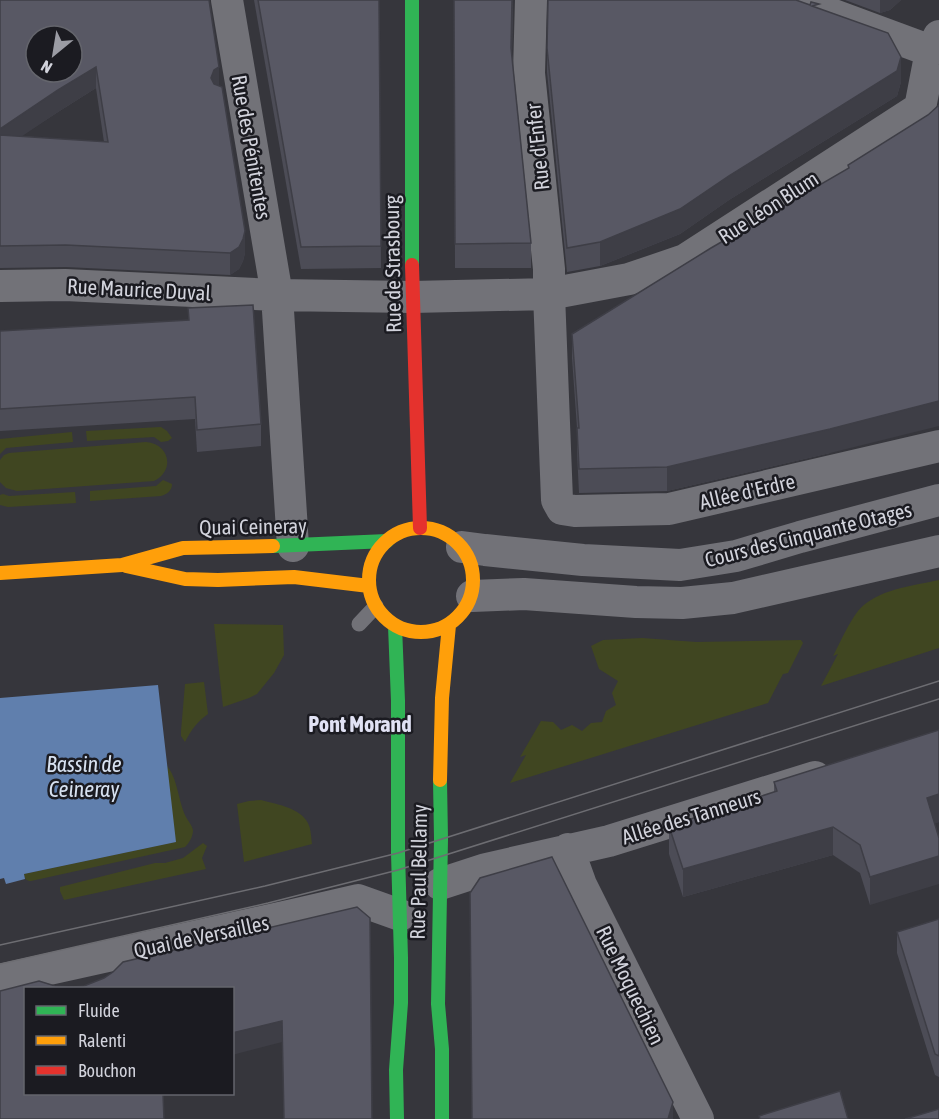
<svg xmlns="http://www.w3.org/2000/svg" width="939" height="1119" font-family="'Asap Condensed',sans-serif">
  <style>
    .green { fill: #404621 }
    .water { fill: #607fad }
    .lines { fill: none; stroke-linecap: round; stroke-linejoin: round }
    .lane { stroke: #727278; stroke-width: 15 }
    .street { stroke: #727278; stroke-width: 32 }
    .fast { stroke: #30b455; stroke-width: 14 }
    .slow { stroke: #ff9f0a; stroke-width: 14 }
    .jam { stroke: #e5322d; stroke-width: 14 }
    .tram { stroke: #6d6d72; stroke-width: 1.5 }
    .wall { fill: #4c4c56; fill-rule: evenodd }
    .shaded-wall { fill: #3e3e46 }
    .building { fill: #585864; stroke: #3e3e46; stroke-width: 1.5; fill-rule: evenodd }
    .labels { text-anchor: middle; dominant-baseline: central; stroke-width: 5; stroke-linejoin: round; paint-order: stroke }
    .street-label { font-size: 21px; fill: #d2d3dc; stroke: #1b1b21 }
    .neighbourhood-label { font-size: 22px; font-weight: bold; fill: #e1e2f4; stroke: #1b1b21 }
    .water-label { font-size: 22px; font-style: italic; fill: #d8e2f1; stroke: #1b1b21 }
  </style>
  <rect width="100%" height="100%" fill="#36363c"/>
  <path class="green" d="M 161,427 L 167,431 L 172,438 L 168,441 L 161,442 L 154,437 L 87,441 L 86,431 Z
    M 72,432 L 73,442 L 6,448 L 0,454 L 0,439 Z
    M 146,442 C 170,444 175,471 154,481 L 17,491 L 6,488 L 0,482 L 0,460 L 4,455 L 9,453 Z
    M 163,480 L 172,484 C 172,491 167,494 161,496 L 90,501 L 90,491 L 156,486 Z
    M 75,492 L 76,503 L 8,507 L 0,505 L 0,495 L 3,494 L 9,496 Z
    M 939,580 L 939,648 L 821,686 L 838,654 L 833,656 C 841,641 848,624 858,611 C 877,589 912,586 939,580 Z
    M 214,624 L 283,625 L 284,655 L 274,673 L 257,694 L 249,698 L 223,707 Z
    M 642,638 L 696,642 L 801,640 L 803,643 L 788,673 L 783,674 L 768,703 L 510,783 L 526,755 L 520,757 L 541,721 L 553,722 L 561,730 L 572,725 L 582,731 L 591,723 L 602,722 L 606,711 L 616,705 L 612,693 L 618,681 L 599,669 L 591,646 L 603,640 Z
    M 204,682 L 208,714 C 197,722 191,730 185,742 L 181,736 L 181,731 L 185,684 Z
    M 167,766 C 178,779 178,801 186,817 C 188,821 192,825 193,830 C 193,837 189,843 185,847 L 31,881 C 26,881 25,879 24,874 L 175,842 Z
    M 261,800 C 275,804 297,807 306,820 C 311,826 311,836 312,844 L 244,862 L 237,804 L 249,801 Z
    M 203,843 L 207,846 L 202,858 L 206,869 L 64,900 L 60,891 L 60,887 L 155,863 L 165,863 L 183,858 Z"/>
  <path class="water" d="M 158,685 L 176,842 L 24,874 L 25,879 L 6,884 L 4,878 L 0,879 L 0,698 Z"/>
  <g class="lines">
    <path class="lane" d="M 359,624 L 376,606"/>
    <path class="street" d="M 227,0 L 277,295 L 293,546
      M 531,0 L 529,73 L 549,269 L 549,294 L 557,500 L 562,509 L 575,511 L 669,509 L 939,446
      M 793,0 L 931,51
      M 0,286 L 65,285 L 277,295 L 412,297 L 549,294 L 629,279 L 685,260 L 920,108 L 931,51 L 939,36
      M 462,547 L 485,550 L 583,560 L 680,565 L 736,556 L 800,537 L 939,500
      M 472,596 L 524,594 L 636,602 L 682,603 L 733,598 L 939,551
      M 568,849 L 581,885 L 698,1119
      M 440,884 L 486,869 L 609,841 L 815,777
      M 0,980 L 297,914 L 358,900 L 400,915"/>
    <path class="fast" d="M 412,0 L 412,265
      M 273,546 L 387,541
      M 395,626 L 398,701 L 398,853 L 401,958 L 401,1003 L 396,1070 L 397,1119
      M 440,780 L 441,839 L 438,1004 L 442,1049 L 442,1119"/>
    <path class="slow" d="M369 580a52 52 0 1 1 104 0a52 52 0 1 1-104 0Z
      M 126,566 L 185,579 L 218,580 L 294,577 L 369,586
      M 0,573 L 122,565 L 183,548 L 273,546
      M 440,780 L 442,698 L 449,625"/>
    <path class="jam" d="M 412,265 L 420,528"/>
    <path class="tram" d="M 0,945 L 265,886 L 398,853 L 939,681
      M 0,964 L 268,903 L 398,870 L 939,699"/>
  </g>
  <path class="wall" d="M 0,0 L 219,86 L 245,253 L 243,261 L 239,269 L 230,275 L 66,267 L 0,268 ZM 96,88 L 104,142 L 21,136 L 58,112 Z
    M 254,0 L 379,0 L 381,268 L 301,269 Z
    M 454,0 L 513,0 L 512,54 L 531,243 L 531,268 L 455,268 Z
    M 845,0 L 901,0 L 890,10 L 880,13 Z
    M 819,8 L 901,82 L 897,96 L 729,200 L 680,234 L 600,266 L 567,272 L 547,72 L 547,48 Z
    M 928,115 L 830,453 L 667,491 L 579,493 L 577,452 L 577,428 L 572,358 L 572,334 L 848,169 L 848,165 Z
    M 188,320 L 261,424 L 261,446 L 197,452 L 195,419 L 0,431 L 0,331 Z
    M 774,782 L 939,822 L 934,823 L 870,905 L 860,873 L 833,855 L 683,897 L 669,854 L 669,826 L 774,792 Z
    M 939,919 L 939,1077 L 935,1075 L 897,953 L 897,932 Z"/>
  <path class="shaded-wall" d="M 512,0 L 513,0 L 511,73 L 511,48 Z
    M 880,0 L 901,0 L 890,10 L 880,13 Z
    M 901,57 L 901,82 L 897,96 L 729,200 L 680,234 L 600,266 L 600,242 Z
    M 96,67 L 96,88 L 58,112 L 0,151 L 0,129 L 58,90 Z
    M 219,67 L 219,89 L 214,92 L 211,78 L 214,70 Z
    M 245,231 L 245,253 L 243,261 L 239,269 L 230,275 L 230,253 Z
    M 939,401 L 939,426 L 830,453 L 667,491 L 667,467 Z
    M 939,794 L 939,822 L 927,826 L 927,798 Z
    M 833,827 L 833,855 L 683,897 L 683,869 Z
    M 939,856 L 939,884 L 870,905 L 870,877 Z
    M 282,1021 L 282,1042 L 232,1055 L 232,1033 Z
    M 673,1102 L 673,1119 L 668,1119 Z"/>
  <path class="building" d="M 0,0 L 209,0 L 219,67 L 214,70 L 211,78 L 214,84 L 222,87 L 245,231 L 243,239 L 239,247 L 230,253 L 66,245 L 0,246 L 0,135 L 108,142 L 96,67 L 58,90 L 0,129 ZM 36,36 L 72,36 L 72,72 L 36,72 Z
    M 258,0 L 379,0 L 381,246 L 301,247 Z
    M 454,0 L 512,0 L 511,48 L 531,243 L 455,244 Z
    M 548,0 L 796,0 L 810,5 L 811,2 L 819,4 L 812,6 L 888,33 L 901,57 L 897,71 L 729,176 L 680,209 L 600,242 L 567,248 L 547,48 Z
    M 939,105 L 939,401 L 830,429 L 667,467 L 579,469 L 577,428 L 579,428 L 572,334 L 711,248 L 849,168 L 848,165 L 928,115 Z
    M 253,305 L 261,424 L 197,430 L 195,397 L 0,409 L 0,331 L 189,320 L 188,308 Z
    M 939,730 L 939,794 L 927,798 L 939,838 L 939,856 L 870,877 L 860,845 L 833,827 L 683,869 L 669,826 L 777,791 L 774,782 Z
    M 552,857 L 673,1102 L 668,1119 L 472,1119 L 470,893 L 480,878 Z
    M 357,907 L 370,918 L 372,1119 L 284,1119 L 282,1021 L 232,1033 L 232,988 L 26,988 L 26,1094 L 163,1094 L 164,1119 L 0,1119 L 0,991 L 39,981 L 55,986 L 74,987 L 84,986 L 104,978 L 113,972 L 123,962 Z
    M 939,919 L 939,1056 L 935,1054 L 897,932 Z
    M 840,1091 L 848,1119 L 760,1119 L 759,1116 Z
    M 939,1109 L 939,1119 L 905,1119 Z"/>
  <g class="labels">
    <g class="street-label">
      <text transform="translate(252 147) rotate(80)">Rue des Pénitentes</text>
      <text transform="translate(537 147) rotate(-96)">Rue d'Enfer</text>
      <text transform="translate(768 207) rotate(-33)">Rue Léon Blum</text>
      <text transform="translate(392 264) rotate(-91)">Rue de Strasbourg</text>
      <text transform="translate(139 289) rotate(3)">Rue Maurice Duval</text>
      <text transform="translate(747 491) rotate(-13)">Allée d'Erdre</text>
      <text transform="translate(253 526) rotate(-1)">Quai Ceineray</text>
      <text transform="translate(808 534) rotate(-14)">Cours des Cinquante Otages</text>
      <text transform="translate(691 816) rotate(-17)">Allée des Tanneurs</text>
      <text transform="translate(418 872) rotate(-89)">Rue Paul Bellamy</text>
      <text transform="translate(201 936) rotate(-12)">Quai de Versailles</text>
      <text transform="translate(631 985) rotate(64)">Rue Moquechien</text>
    </g>
    <g class="neighbourhood-label">
      <text x="360" y="724">Pont Morand</text>
    </g>
    <g class="water-label">
      <text x="84" y="764">Bassin de<tspan x="84" dy="25">Ceineray</tspan></text>
    </g>
  </g>
  <rect x="24" y="987" width="210" height="108" fill="#1b1b21" stroke="#64656c" stroke-width="1.5"/>
  <rect x="36" y="1006" width="30" height="9" fill="#30b455" stroke="#64656c" stroke-width="1.5"/>
  <text x="78" y="1017" font-size="18" fill="#d2d3dc">Fluide</text>
  <rect x="36" y="1036" width="30" height="9" fill="#ff9f0a" stroke="#64656c" stroke-width="1.5"/>
  <text x="78" y="1047" font-size="18" fill="#d2d3dc">Ralenti</text>
  <rect x="36" y="1066" width="30" height="9" fill="#e5322d" stroke="#64656c" stroke-width="1.5"/>
  <text x="78" y="1077" font-size="18" fill="#d2d3dc">Bouchon</text>
  <g transform="translate(54 54) rotate(210)"><circle r="28" fill="#1b1b21" stroke="#64656c" stroke-width="1.5"/>
  <path d="M0-4.5L10 22L0 15L-10 22Z" fill="#9b9ca4"/>
  <text y="-9" font-size="16" font-weight="bold" text-anchor="middle" fill="#d2d3dc">N</text>
  </g>
</svg>
